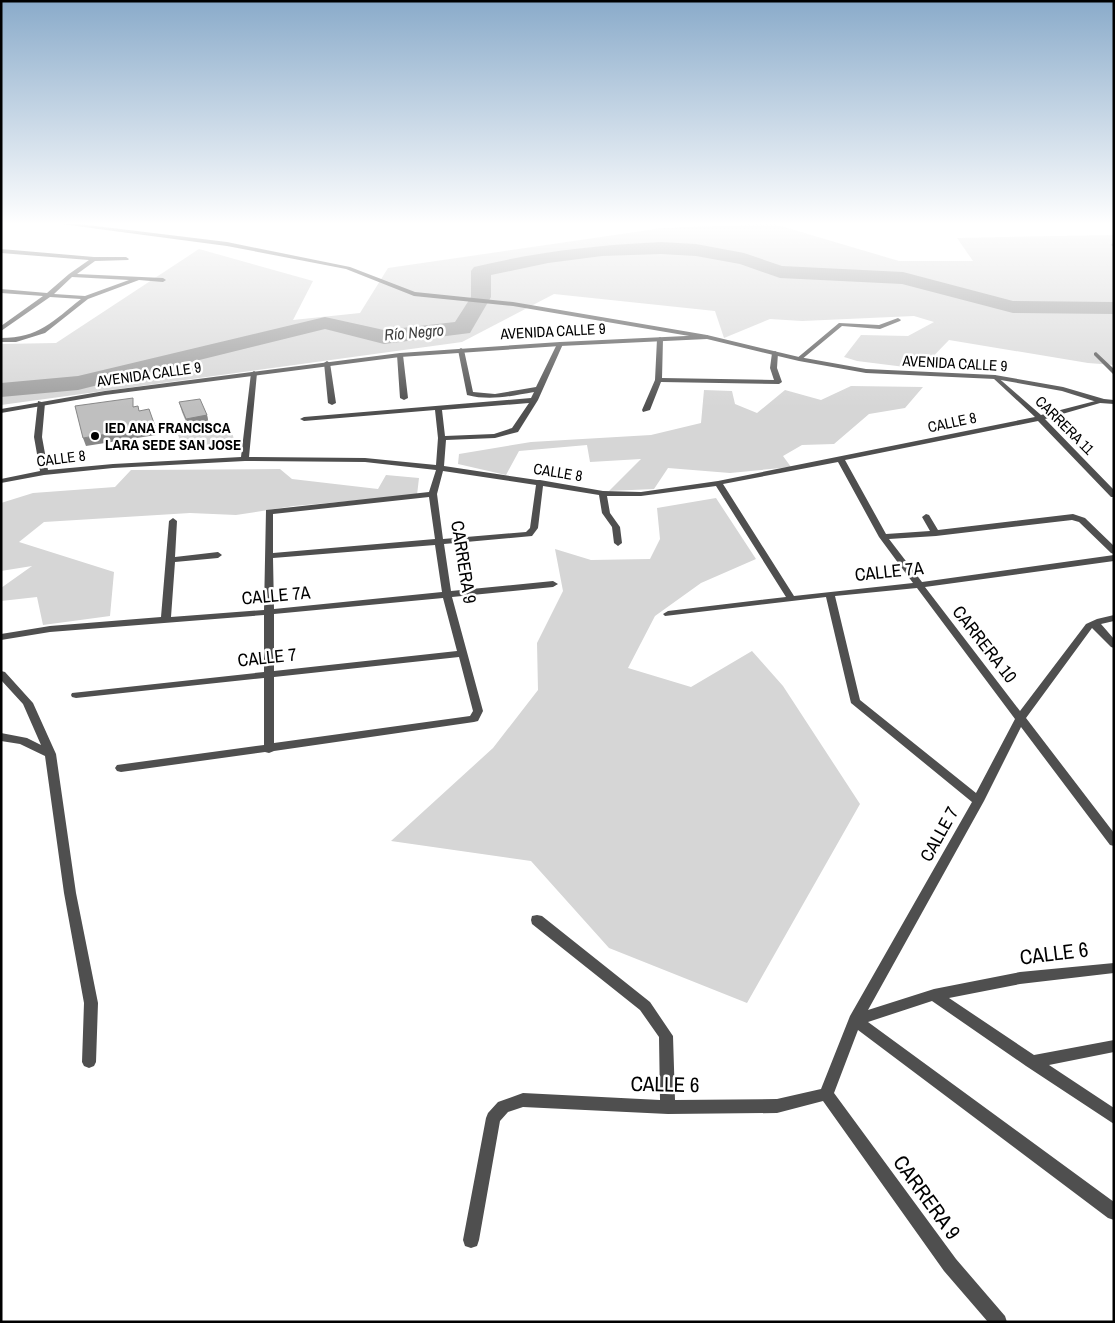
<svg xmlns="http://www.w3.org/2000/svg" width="1115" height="1323" font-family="'Archivo Narrow',sans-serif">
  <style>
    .green { fill: #d6d6d6 }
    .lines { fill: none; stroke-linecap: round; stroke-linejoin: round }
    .river { fill: #9d9d9d; fill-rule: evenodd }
    .minor { fill: #4f4f4f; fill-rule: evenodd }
    .tertiary { fill: #4f4f4f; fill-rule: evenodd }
    .wall { fill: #a4a4a4 }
    .shaded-wall { fill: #868686 }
    .building { fill: #bfbfbf; stroke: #868686 }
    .poi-dot { fill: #000; stroke: #fff; stroke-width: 2 }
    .labels { text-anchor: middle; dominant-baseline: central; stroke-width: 5; stroke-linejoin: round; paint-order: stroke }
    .far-street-label { font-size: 15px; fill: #000; stroke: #fff }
    .far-poi-label { font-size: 15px; font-weight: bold; fill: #000; stroke: #fff; text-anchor: start }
    .far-water-label { font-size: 16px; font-style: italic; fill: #3e3e3e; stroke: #fff }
    .street-label { font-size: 18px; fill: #000; stroke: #fff }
    .near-street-label { font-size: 21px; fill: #000; stroke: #fff }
  </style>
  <rect width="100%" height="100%" fill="#fff"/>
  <path class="green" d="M 774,224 L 899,261 L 973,261 L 957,238 L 1114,235 L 1114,365 L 1088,363 L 949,340 L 921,369 L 857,361 L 844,357 L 861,335 L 908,336 L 934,322 L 914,316 L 802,321 L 770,319 L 724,338 L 715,311 L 554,294 L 462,342 L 1,405 L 1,344 L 56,343 L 199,249 L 313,281 L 293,320 L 360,313 L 388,268 L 663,228 Z
    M 851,386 L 923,387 L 905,408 L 869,414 L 834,444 L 802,445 L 783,456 L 791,467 L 730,473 L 668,468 L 654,489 L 609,491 L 641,459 L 590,462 L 587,445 L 519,451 L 506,475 L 458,464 L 459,454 L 531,442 L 651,435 L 701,423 L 704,390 L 732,391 L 735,404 L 757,413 L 785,390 L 821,400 Z
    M 229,426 L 235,441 L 184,450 L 178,435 Z
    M 280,469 L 292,479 L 378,489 L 386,475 L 419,478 L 417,495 L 294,506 L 236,515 L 190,513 L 44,522 L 19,542 L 114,572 L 110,616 L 43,625 L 37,597 L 1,601 L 1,588 L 32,566 L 1,571 L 1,503 L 33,493 L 115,487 L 131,470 Z
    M 716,498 L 756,559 L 701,583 L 655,616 L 628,668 L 691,687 L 752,651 L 783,686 L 860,804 L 747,1003 L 609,948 L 531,861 L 391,841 L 493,748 L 538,690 L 537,643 L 563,591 L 555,549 L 591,560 L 650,559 L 660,539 L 657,508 Z"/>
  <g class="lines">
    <path class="river" d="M 661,242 L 696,244 L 744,253 L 782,266 L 903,272 L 1013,301 L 1114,302 L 1114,314 L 1013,313 L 902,284 L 780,278 L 740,264 L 696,256 L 661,254 L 602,256 L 548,263 L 491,275 L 491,297 L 470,333 L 462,334 L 384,344 L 325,329 L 78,390 L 1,397 L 1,383 L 78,376 L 325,317 L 384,330 L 455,322 L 471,297 L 471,271 L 474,267 C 536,252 597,245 661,242 Z"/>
    <path class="minor" d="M 46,222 L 63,222 L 227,242 L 350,267 L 415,292 L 513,302 L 707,335 L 710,337 L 707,339 L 513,306 L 414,296 L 346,269 L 227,246 Z
      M 1114,242 L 1114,247 L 1111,245 Z
      M 1,249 L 94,257 L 126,257 L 129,259 L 128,260 L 95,261 L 77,274 L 163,278 L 166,280 L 163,282 L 139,280 L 88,299 L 45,333 L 16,342 L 1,342 L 1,338 C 39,338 53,321 81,299 L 50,297 L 1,331 L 1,326 L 43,296 L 1,293 L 1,289 L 47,293 L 69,274 L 89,260 L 1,253 ZM 72,277 L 129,280 L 85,296 L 54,294 Z
      M 898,318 L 901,320 L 900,321 L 880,329 L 842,326 L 801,360 L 796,359 L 839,323 L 879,325 Z
      M 660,337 L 663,339 L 662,378 L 774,380 L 770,368 L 772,353 L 775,351 L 778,353 L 777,368 L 782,382 L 779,384 L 661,382 L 650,410 L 643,412 L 642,410 L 655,380 L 657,339 Z
      M 560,342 L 563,344 L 538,400 L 518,432 L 495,438 L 446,440 L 444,466 L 537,480 L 540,480 L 603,491 L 641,492 L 718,481 L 1035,417 L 993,378 L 992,377 L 995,375 L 1041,415 L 1103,399 L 1107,401 L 1045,419 L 1114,490 L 1114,497 L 1111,497 L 1038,421 L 845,460 L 886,534 L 930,531 L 922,517 L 926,514 L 929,515 L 938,530 L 1073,514 L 1085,518 L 1114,546 L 1114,554 L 1111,553 L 1079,522 L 1072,520 L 936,536 L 889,539 L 922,582 L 1114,555 L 1114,561 L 925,587 L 1020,711 L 1086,624 L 1097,619 L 1114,615 L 1114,621 L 1101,624 L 1114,639 L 1114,648 L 1111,647 L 1092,628 L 1026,718 L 1114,833 L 1114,846 L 1110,845 L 1021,727 L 984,801 L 868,1010 L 934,989 L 1020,972 L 1114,963 L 1114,973 L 1020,984 L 949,998 L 1034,1055 L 1114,1040 L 1114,1052 L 1049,1065 L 1114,1108 L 1114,1124 L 1026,1066 L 932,1001 L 868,1022 L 1114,1202 L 1114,1220 L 1108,1218 L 858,1030 L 834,1093 L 956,1259 L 1005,1316 L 1007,1322 L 988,1322 L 944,1271 L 823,1101 L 777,1113 L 668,1114 L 523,1107 L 508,1112 L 500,1121 L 479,1240 L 477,1246 L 471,1248 L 465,1246 L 463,1240 L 486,1118 L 488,1113 L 498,1102 L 523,1093 L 660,1100 L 659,1037 L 640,1010 L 532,924 L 531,920 L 532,916 L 537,915 L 542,916 L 650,1002 L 673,1036 L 675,1100 L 777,1099 L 821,1089 L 850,1016 L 972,802 L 851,703 L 826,597 L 665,616 L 663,614 L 668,611 L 786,597 L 716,486 L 641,496 L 607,496 L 610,513 L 620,527 L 622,543 L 618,546 L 614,543 L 612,527 L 602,513 L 599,495 L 543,486 L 538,528 L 532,536 L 444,544 L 451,591 L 553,581 L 558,584 L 553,587 L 452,597 L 483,711 L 478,721 L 474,722 L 274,751 L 269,753 L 265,752 L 121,772 L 117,771 L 115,768 L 117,765 L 264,745 L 264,678 L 76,698 L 72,697 L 71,695 L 72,693 L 264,672 L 264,615 L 50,632 L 1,640 L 1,634 L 50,626 L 161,617 L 169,521 L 173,518 L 177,521 L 175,557 L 218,552 L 222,555 L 218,558 L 175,562 L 171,617 L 264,610 L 266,510 L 429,492 L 436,470 L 365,462 L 245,461 L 113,468 L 44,475 L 1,483 L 1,479 L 40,471 L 34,437 L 38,401 L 45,403 L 42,437 L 48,470 L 113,464 L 241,457 L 251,373 L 254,371 L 257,373 L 249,457 L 365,458 L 436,465 L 438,438 L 435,410 L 304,421 L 300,419 L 304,417 L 531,398 L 534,392 C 511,396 490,401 467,395 L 458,350 L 461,348 L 464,350 L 473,392 L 495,394 L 536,387 L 557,344 ZM 529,403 L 512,428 L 494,434 L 445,436 L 442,410 ZM 838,462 L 879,537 L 913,583 L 794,596 L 723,484 ZM 443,471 L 536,485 L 530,528 L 526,532 L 443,539 L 437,494 ZM 429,497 L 435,539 L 273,553 L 273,514 ZM 435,545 L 442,592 L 274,609 L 273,558 ZM 917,588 L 1015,719 L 976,793 L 860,700 L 835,596 ZM 443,598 L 457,651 L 274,671 L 274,614 ZM 459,657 L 473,711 L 470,716 L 274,743 L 274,677 Z
      M 1096,352 L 1114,369 L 1114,375 L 1094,355 L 1094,353 Z
      M 400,353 L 403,355 L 408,398 L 404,400 L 400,398 L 397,355 Z
      M 327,361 L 330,363 L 336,403 L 332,405 L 328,403 L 324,363 Z
      M 1,671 L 5,672 L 33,703 L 56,754 L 76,893 L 98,1003 L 96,1062 L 94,1066 L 89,1068 L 84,1066 L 82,1062 L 84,1003 L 64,893 L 45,756 L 20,744 L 1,741 L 1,733 L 27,738 L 41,745 L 23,704 L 1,680 Z"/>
    <path class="tertiary" d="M 707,335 L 799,357 L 866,369 L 995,375 L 1063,387 L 1104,399 L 1114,400 L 1114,404 L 1100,403 L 1062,391 L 995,379 L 866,373 L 799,361 L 707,339 L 560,346 L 400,357 L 105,395 L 1,413 L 1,409 L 105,391 L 400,353 L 560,342 Z"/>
  </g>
  <path class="wall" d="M 179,402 L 207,415 L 209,425 L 189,429 L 182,412 Z"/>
  <path class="shaded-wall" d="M 207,415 L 209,425 L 189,429 L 186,419 Z
    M 155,426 L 156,435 L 86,446 L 83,438 Z"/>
  <path class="building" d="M 133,398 L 133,407 L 138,406 L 139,411 L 149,409 L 155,426 L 83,438 L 75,406 Z
    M 200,399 L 207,415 L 186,419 L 179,402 Z"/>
  <linearGradient id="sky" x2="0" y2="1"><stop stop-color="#8aabca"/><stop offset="0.55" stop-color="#fff"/><stop offset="1" stop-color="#fff" stop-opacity="0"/></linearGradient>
  <rect width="1115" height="407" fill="url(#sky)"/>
  <circle class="poi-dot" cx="95" cy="436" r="5"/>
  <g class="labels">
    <g class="far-street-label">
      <text transform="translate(553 331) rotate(-3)">AVENIDA CALLE 9</text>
      <text transform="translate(955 363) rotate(3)">AVENIDA CALLE 9</text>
      <text transform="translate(149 374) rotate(-8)">AVENIDA CALLE 9</text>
      <text transform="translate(952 422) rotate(-12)">CALLE 8</text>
      <text transform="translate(1065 425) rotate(45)">CARRERA 11</text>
      <text transform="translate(61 458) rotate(-7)">CALLE 8</text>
      <text transform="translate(558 472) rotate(9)">CALLE 8</text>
    </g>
    <g class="far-poi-label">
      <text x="105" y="427">IED ANA FRANCISCA<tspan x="105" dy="17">LARA SEDE SAN JOSE</tspan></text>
    </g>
    <g class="far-water-label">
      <text transform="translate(414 332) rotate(-5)">Río Negro</text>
    </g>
    <g class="street-label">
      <text transform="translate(464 562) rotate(81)">CARRERA 9</text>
      <text transform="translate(889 571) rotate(-6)">CALLE 7A</text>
      <text transform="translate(276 595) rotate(-5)">CALLE 7A</text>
      <text transform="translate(985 644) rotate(52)">CARRERA 10</text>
      <text transform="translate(267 657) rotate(-6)">CALLE 7</text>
      <text transform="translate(939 834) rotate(-61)">CALLE 7</text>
    </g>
    <g class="near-street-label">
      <text transform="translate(1054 953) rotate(-7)">CALLE 6</text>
      <text transform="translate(665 1084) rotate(1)">CALLE 6</text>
      <text transform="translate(927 1197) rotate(54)">CARRERA 9</text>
    </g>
  </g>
  <rect width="1115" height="1323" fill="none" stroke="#000000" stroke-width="5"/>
</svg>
